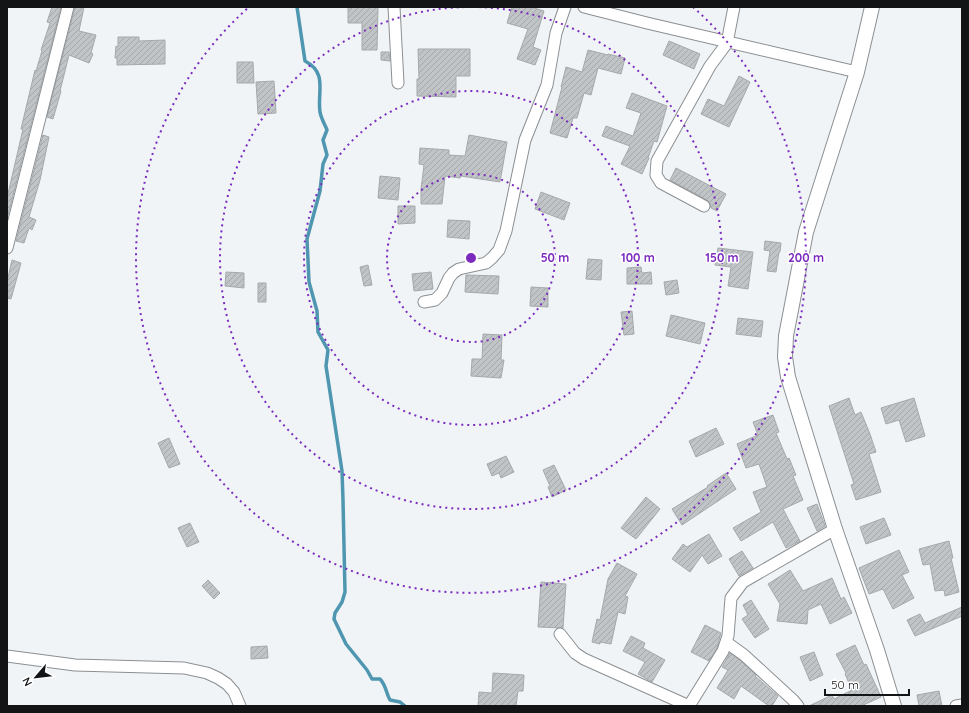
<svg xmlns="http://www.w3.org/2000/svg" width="969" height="713" font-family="Quicksand,sans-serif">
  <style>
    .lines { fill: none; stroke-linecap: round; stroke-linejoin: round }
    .stream { stroke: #4f96b0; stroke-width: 3.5 }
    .building { fill: url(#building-hatch); stroke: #a5a9ab }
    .minor-casing { stroke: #8c8f92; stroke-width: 13 }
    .tertiary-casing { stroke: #8c8f92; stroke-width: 16 }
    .minor { stroke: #fff; stroke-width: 11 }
    .tertiary { stroke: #fff; stroke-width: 14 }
    .ring { fill: none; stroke: #7b2cbf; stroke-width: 2; stroke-dasharray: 2 4 }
    .centre { fill: #7b2cbf; stroke: #fff; stroke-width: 2 }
    .ring-label { font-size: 12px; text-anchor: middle; font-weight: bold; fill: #7b2cbf; stroke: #fff; stroke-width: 3; stroke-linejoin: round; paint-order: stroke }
  </style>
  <defs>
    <pattern id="building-hatch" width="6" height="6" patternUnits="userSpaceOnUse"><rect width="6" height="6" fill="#c0c4c6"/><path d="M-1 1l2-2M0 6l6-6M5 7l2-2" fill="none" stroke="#a4a8a9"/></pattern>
  </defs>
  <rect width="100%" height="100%" fill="#f0f4f7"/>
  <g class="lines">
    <path class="stream" d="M 297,7 L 305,61 C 328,73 317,92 320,112 C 321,118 325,125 327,130 L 323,140 L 327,155 L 323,164 L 320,191 L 307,239 L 309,282 L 317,311 L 318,332 L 328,350 L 326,366 L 342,471 L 343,500 L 345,592 L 342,602 L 335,613 L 334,619 L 346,644 L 367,670 L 372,679 L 380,679 C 386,685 386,693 390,700 L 400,702 L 405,706"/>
  </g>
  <path class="building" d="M 52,7 L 61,7 L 7,219 L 7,198 L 23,129 L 21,129 L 35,70 L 36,71 L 42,51 L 41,50 L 50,23 L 47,22 Z
    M 75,7 L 84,7 L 79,31 L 96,35 L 91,53 L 93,54 L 89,63 L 69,55 L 60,91 L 61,91 L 53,119 L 47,117 Z
    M 348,7 L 378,7 L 377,50 L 362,50 L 362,23 L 348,23 Z
    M 512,7 L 531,7 L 544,11 L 533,47 L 541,50 L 535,65 L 517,59 L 528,29 L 507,23 Z
    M 118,37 L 139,37 L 139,41 L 165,40 L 165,64 L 117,65 L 117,58 L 115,58 L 116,46 L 118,47 Z
    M 669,41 L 700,54 L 694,69 L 663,55 Z
    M 418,49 L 470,49 L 470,76 L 456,76 L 456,97 L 417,96 L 417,79 L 419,79 Z
    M 588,50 L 608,55 L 608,54 L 625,58 L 621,74 L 598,68 L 591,95 L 584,93 L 577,118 L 573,118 L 567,138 L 550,133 L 562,87 L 561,87 L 566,67 L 582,72 Z
    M 381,52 L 389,52 L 390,61 L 381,60 Z
    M 237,62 L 253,62 L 254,83 L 237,83 Z
    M 739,76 L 750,82 L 729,127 L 701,114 L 708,99 L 724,106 Z
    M 274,81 L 276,113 L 258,114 L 256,82 Z
    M 632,93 L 667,106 L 657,142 L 654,141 L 648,158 L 649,158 L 642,174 L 621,164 L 630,146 L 602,136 L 606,126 L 633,136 L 641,113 L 626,108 Z
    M 43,135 L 49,137 L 40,180 L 29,217 L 36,220 L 32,230 L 29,228 L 24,243 L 16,241 Z
    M 469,135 L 507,142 L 500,182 L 461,176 L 460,178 L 445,176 L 442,204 L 421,204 L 421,189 L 424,165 L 419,164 L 420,148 L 449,150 L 449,155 L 465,156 Z
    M 676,168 L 726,194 L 717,211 L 711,208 L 710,203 L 707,200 L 670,180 Z
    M 380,176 L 400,178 L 398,200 L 378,198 Z
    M 541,192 L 570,203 L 564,220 L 535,209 Z
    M 398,206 L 415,206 L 415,223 L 398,224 Z
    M 448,220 L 470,221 L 469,239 L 447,237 Z
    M 765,241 L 781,243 L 780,252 L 779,252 L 776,272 L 767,271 L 770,251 L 764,250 Z
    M 718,248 L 753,252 L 748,289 L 728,286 L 731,267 L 715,265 Z
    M 588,259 L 602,260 L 601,280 L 586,279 Z
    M 12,260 L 21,263 L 11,299 L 7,298 L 7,282 Z
    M 368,265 L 372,285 L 364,286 L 360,267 Z
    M 641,267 L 642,273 L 651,272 L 652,284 L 627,284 L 627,268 Z
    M 226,272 L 244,273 L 244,288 L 225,286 Z
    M 431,272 L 433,289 L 414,291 L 412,274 Z
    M 466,275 L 499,276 L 498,294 L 465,292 Z
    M 677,280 L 679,293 L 666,295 L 664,282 Z
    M 258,283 L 266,283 L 266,302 L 258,302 Z
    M 531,287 L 548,288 L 548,307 L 530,306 Z
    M 632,311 L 634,334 L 624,335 L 621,312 Z
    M 671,315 L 705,323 L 700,344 L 666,336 Z
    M 738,318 L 763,321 L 761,337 L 736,334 Z
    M 483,334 L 502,335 L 501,360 L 504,360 L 501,378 L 471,376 L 472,359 L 482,359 Z
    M 849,398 L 855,415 L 861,412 L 870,434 L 876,452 L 869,454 L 881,492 L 856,500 L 851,485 L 854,484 L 829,406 Z
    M 914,398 L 925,436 L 906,442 L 899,420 L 886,424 L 881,408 Z
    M 773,415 L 779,432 L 776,433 L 787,459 L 789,458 L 796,475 L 793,476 L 803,500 L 783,509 L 800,541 L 786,548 L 773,522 L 741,541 L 733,528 L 761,512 L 753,492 L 767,487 L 759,464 L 746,468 L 737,444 L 758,435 L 753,422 Z
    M 716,428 L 724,444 L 696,457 L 689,441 Z
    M 169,438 L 180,464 L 169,468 L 158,443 Z
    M 506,456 L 514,472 L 501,478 L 499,473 L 492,476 L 487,464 Z
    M 554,465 L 566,490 L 552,497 L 548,487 L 550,486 L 543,470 Z
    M 726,473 L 736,489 L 682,525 L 672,509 L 708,487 L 707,486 Z
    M 646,497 L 660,509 L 636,539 L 621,528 Z
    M 817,504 L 825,526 L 817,531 L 807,508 Z
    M 884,518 L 891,535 L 866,544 L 860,527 Z
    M 190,523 L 199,542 L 187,547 L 178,528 Z
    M 709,534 L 722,556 L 708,564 L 702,555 L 690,572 L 672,559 L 683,544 L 687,547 Z
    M 949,541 L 953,558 L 951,558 L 959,592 L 945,596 L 944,590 L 935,591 L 930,564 L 923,565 L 919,549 Z
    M 899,550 L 909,572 L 902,575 L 914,598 L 893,609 L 883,589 L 869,594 L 859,568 Z
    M 742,551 L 753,568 L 739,576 L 729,559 Z
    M 617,563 L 637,574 L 625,596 L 628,597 L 625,614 L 618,612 L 611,644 L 600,642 L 600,644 L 592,642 L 597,619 L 600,620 L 608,579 Z
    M 790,570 L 803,591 L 832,578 L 841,599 L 844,597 L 852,613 L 830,624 L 821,604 L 808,610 L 807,624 L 777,621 L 780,604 L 768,584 Z
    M 208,580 L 220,593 L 214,599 L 202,586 Z
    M 541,582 L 566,584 L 563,628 L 538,627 Z
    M 751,600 L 769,629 L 755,638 L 742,619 L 748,615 L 743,605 Z
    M 962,607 L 962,616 L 915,636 L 907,620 L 920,614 L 925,623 Z
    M 705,625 L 721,633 L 717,648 L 709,661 L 691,652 Z
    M 631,636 L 645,643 L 643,648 L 665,660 L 652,682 L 638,674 L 645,662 L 623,651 Z
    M 855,645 L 864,665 L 866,664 L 881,697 L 861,706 L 809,706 L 832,695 L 834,699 L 852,690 L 845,674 L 846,673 L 836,654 Z
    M 267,646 L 268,658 L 251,659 L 251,647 Z
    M 814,652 L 823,675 L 810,681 L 800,657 Z
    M 730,653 L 740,660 L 756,675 L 755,676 L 778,696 L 772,706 L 769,706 L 741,686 L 734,699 L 717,688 L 728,670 L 722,667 Z
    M 493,673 L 524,675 L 523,691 L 518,691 L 516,706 L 478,706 L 479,692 L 492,693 Z
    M 939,691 L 942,706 L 919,706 L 917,695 Z"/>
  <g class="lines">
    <defs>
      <path id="minor" d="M 394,7 L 398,83
        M 584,7 L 647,23 L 857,72
        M 704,206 L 661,183 L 656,175 L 657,161 L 710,66 L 727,43 L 734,7
        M 7,248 L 68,7
        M 424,302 L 435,300 L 442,293 L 449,278 L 453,273 L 459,269 L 486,263 L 492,258 L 499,250 L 506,231 L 525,140 L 547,85 L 556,33 L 565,7
        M 560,634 L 575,653 L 584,659 L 689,706
        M 726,642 L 744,655 L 793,700 L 798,706
        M 7,656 L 75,665 L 184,668 L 207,673 L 218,678 L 227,684 L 234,692 L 240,706
        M 689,706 L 723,651 L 728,636 L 731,598 L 743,582 L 835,529
        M 956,706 L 962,705"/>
      <path id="tertiary" d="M 872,7 L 857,72 L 806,232 L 786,336 L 785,357 L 788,377 L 835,529 L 877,650 L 894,706"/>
    </defs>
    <use href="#minor" class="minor-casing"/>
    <use href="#tertiary" class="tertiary-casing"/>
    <use href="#minor" class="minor"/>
    <use href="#tertiary" class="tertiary"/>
  </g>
  <g class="ring">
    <circle cx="471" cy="258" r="84"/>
    <circle cx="471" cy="258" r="167"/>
    <path d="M473 7A251 251 0 1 1 469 7"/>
    <path d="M693 7A335 335 0 1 1 249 7"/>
  </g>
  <circle cx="471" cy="258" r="6" class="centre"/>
  <g class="ring-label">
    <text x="555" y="262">50 m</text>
    <text x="638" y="262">100 m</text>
    <text x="722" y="262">150 m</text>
    <text x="806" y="262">200 m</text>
  </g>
  <rect width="969" height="713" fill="none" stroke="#131415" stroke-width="16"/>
  <g transform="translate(36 677) rotate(242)" stroke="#ffffff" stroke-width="3" paint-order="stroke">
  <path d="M0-3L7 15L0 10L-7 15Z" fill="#131415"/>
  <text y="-6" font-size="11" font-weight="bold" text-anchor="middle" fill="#131415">N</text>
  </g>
  <path d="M825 689v6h84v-6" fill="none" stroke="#131415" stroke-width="2"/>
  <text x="831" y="689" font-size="12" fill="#131415" stroke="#ffffff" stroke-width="3" paint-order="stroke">50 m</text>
</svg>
